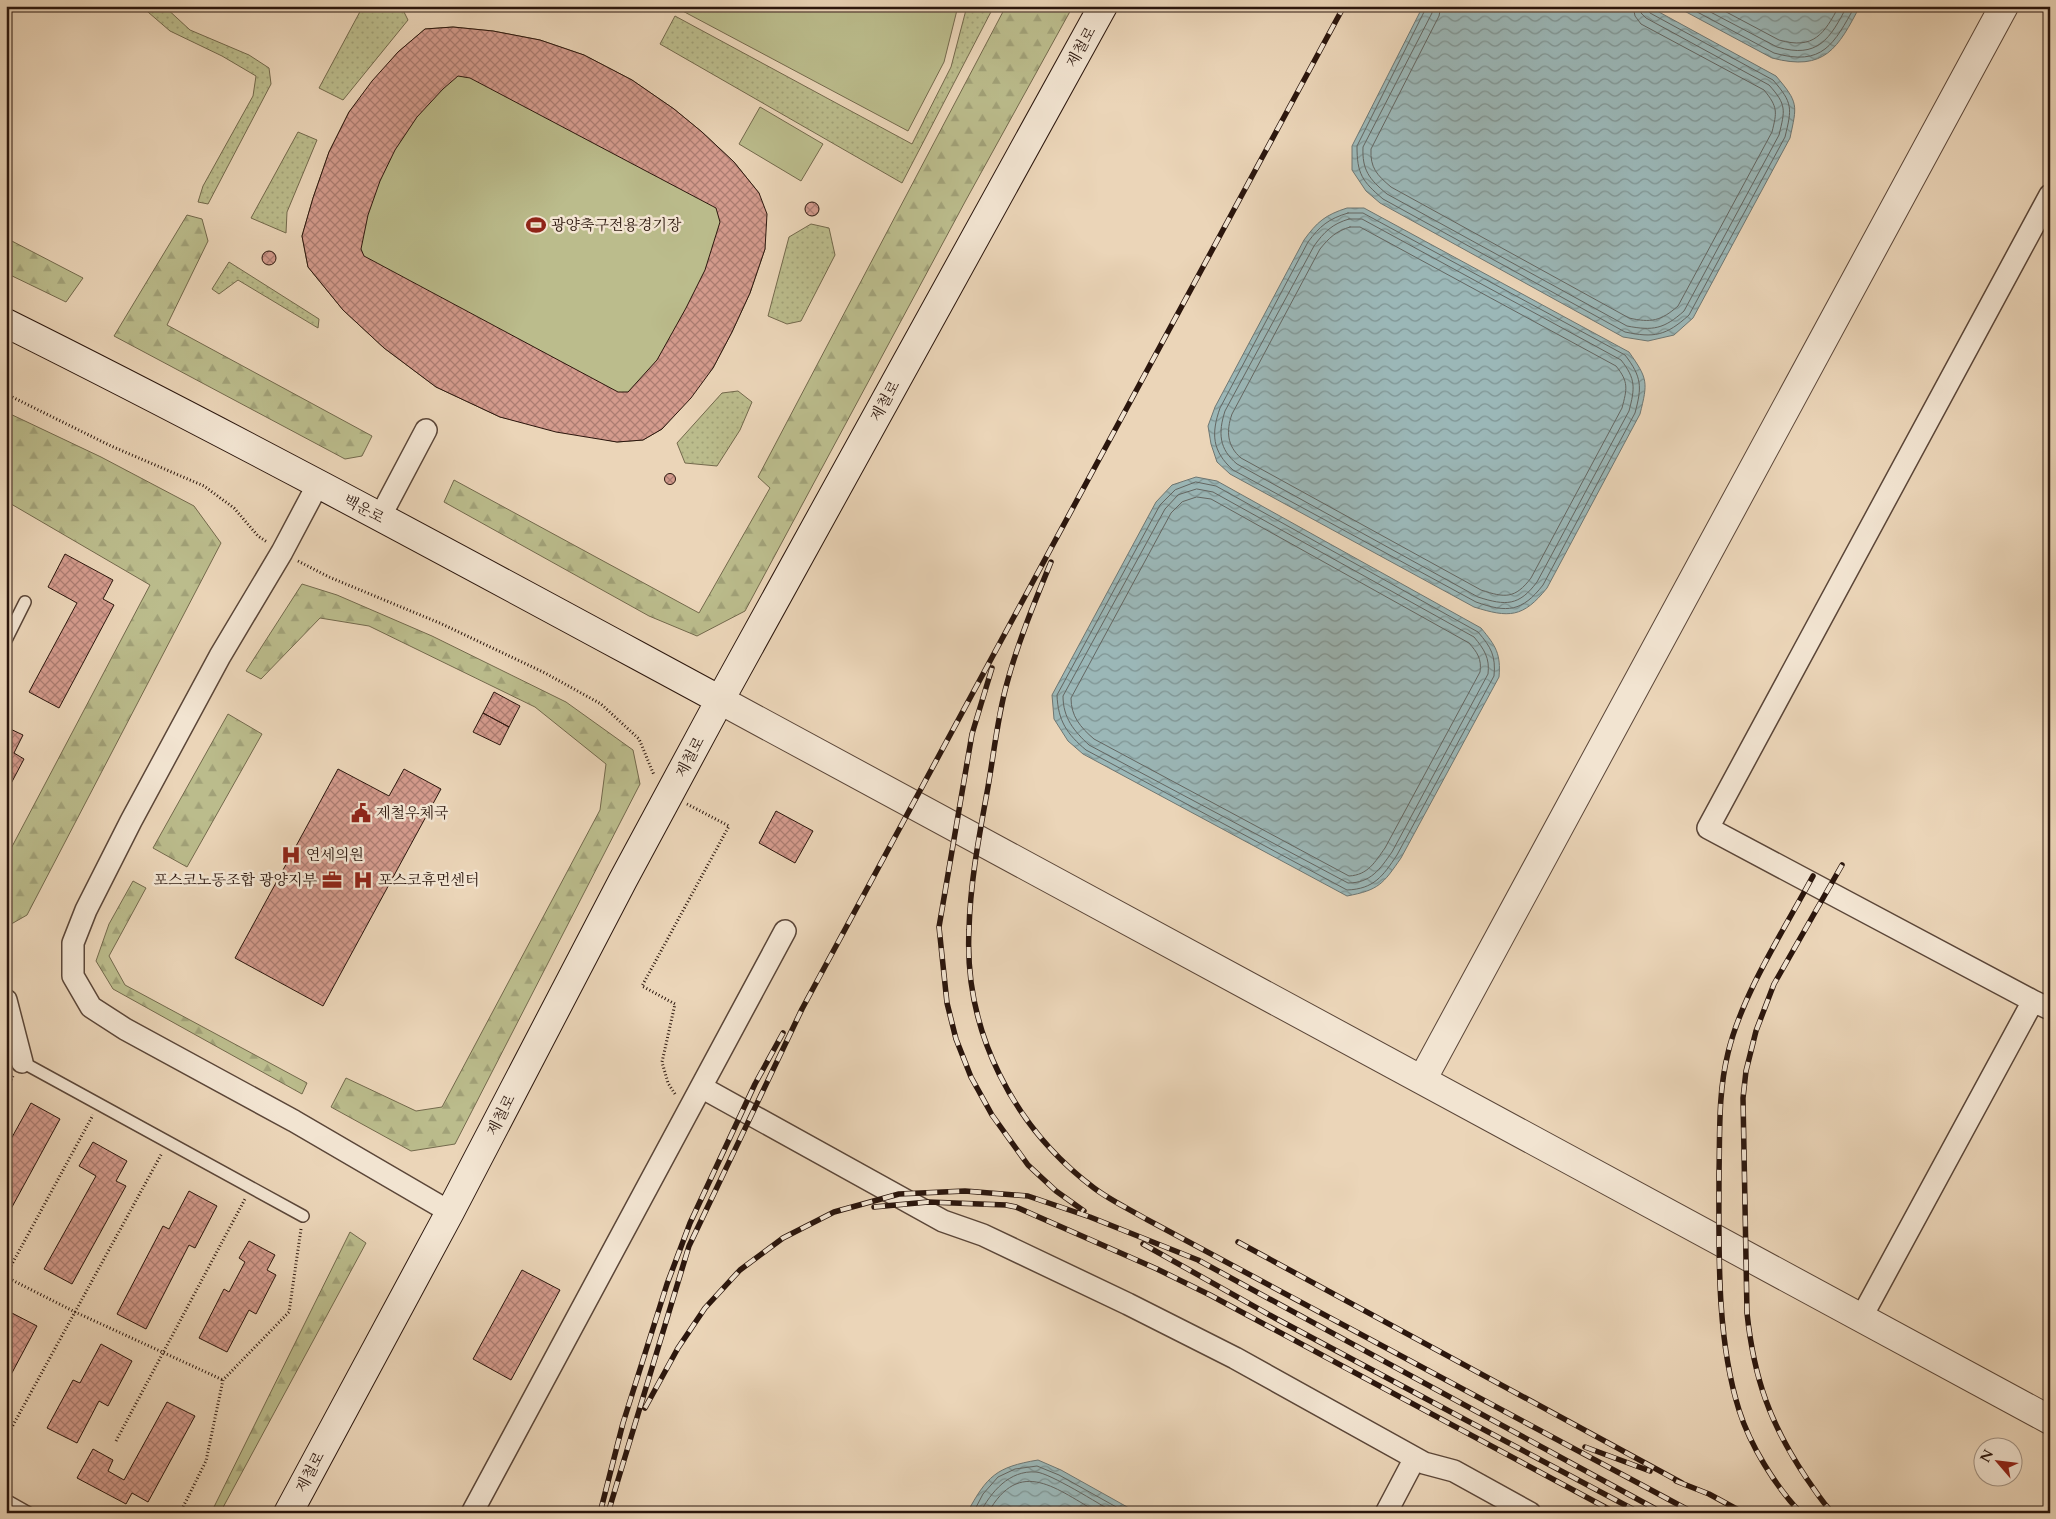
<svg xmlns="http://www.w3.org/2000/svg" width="2056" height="1519" font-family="Cardo,'Noto Serif KR',serif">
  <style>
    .grass { fill: url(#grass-dots); stroke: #73694c }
    .forest { fill: url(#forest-firs); stroke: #73694c }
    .garden { fill: #bbbc8c; stroke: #73694c }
    .water { fill: url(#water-waves); stroke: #6e7773 }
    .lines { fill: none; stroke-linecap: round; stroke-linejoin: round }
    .shore { stroke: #636662; stroke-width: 1 }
    .building { fill: url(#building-cross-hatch); stroke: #2b160d; fill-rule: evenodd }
    .service-casing { stroke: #5b4638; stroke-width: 14 }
    .minor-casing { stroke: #5b4638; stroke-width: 24 }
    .tertiary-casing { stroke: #5b4638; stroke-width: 30 }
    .secondary-casing { stroke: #2b160d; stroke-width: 30 }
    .path { stroke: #2b160d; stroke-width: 3; stroke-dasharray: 1 2.5; stroke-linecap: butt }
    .service { stroke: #f2e4d1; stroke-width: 11 }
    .minor { stroke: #f2e4d1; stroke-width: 21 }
    .tertiary { stroke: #f2e4d1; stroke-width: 28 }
    .secondary { stroke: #f2e4d1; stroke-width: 28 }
    .rail-casing { stroke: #2b160d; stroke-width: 5.5 }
    .rail { stroke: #f2e4d1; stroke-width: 4; stroke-dasharray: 11; stroke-linecap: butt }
    .labels { text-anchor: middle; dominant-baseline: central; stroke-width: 5; stroke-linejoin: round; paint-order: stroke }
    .street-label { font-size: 15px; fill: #2b160d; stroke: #f2e4d1 }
    .poi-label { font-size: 15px; fill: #2b160d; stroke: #f2e4d1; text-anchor: start }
  </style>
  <defs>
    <pattern id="grass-dots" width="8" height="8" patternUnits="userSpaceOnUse" patternTransform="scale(1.25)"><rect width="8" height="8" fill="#bbbc8c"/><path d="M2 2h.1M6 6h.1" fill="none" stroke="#a1a178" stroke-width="1.8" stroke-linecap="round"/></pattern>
    <pattern id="forest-firs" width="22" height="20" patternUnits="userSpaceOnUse" patternTransform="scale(1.25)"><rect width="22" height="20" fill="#bbbc8c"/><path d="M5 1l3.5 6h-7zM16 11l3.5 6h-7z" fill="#a1a178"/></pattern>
    <pattern id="water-waves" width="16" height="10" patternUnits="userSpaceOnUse" patternTransform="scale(1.25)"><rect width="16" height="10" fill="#9bb7b7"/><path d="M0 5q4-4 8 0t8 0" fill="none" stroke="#7f9493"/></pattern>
    <pattern id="building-cross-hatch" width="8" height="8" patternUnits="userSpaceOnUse" patternTransform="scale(1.25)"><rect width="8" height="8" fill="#d49b8d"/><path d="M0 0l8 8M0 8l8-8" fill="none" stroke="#ac7d72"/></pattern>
  </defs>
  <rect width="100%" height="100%" fill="#ebd5b8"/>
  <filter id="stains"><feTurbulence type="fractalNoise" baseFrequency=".004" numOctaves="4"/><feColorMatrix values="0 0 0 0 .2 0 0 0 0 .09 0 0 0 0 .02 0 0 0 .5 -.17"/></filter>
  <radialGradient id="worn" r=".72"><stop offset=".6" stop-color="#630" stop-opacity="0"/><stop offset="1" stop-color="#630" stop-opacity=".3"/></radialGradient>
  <path class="grass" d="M 141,6 L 164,6 L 190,30 L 249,55 L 269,68 L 271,84 L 208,204 L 198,202 L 203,186 L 253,96 L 256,76 L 222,56 L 170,31 Z
    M 363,6 L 401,6 L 408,20 L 343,100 L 319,88 Z
    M 967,6 L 994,6 L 902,183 L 660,44 L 675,16 L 912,144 L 951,67 Z
    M 298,132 L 317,140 L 287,212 L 286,233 L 251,218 Z
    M 811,224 L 829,228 L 835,255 L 801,321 L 787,324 L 768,316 L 789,237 Z
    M 229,262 L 319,319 L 318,328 L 238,280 L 219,294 L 212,289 Z
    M 738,391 L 752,402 L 740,430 L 717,466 L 685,463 L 677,443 L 722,393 Z"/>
  <path class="forest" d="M 1006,6 L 1073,6 L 966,200 L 745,611 L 697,636 L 649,616 L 444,502 L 454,480 L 699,613 L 770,488 L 758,477 Z
    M 187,215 L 202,219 L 208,241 L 167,325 L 372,436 L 362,456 L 345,459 L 114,336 Z
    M 6,238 L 83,278 L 66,302 L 6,273 Z
    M 6,412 L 101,457 L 194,506 L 221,543 L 27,915 L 6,927 L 6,858 L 150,585 L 6,501 Z
    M 302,584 L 337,595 L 432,636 L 566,702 L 633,750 L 640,784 L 455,1144 L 411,1151 L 331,1107 L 346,1078 L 416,1111 L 442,1107 L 600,810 L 606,764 L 535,707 L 369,626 L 320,618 L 261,679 L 246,671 Z
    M 228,714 L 262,734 L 187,867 L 153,848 Z
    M 133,881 L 146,888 L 109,956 L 125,985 L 307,1083 L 302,1094 L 113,989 L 96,961 L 109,924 Z
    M 350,1232 L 366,1243 L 220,1513 L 211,1513 Z"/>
  <path class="garden" d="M 678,6 L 958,6 L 944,62 L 908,131 L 677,8 Z
    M 453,27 L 493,31 L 540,40 L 584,55 L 632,80 L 674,109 L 702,132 L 734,162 L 759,193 L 765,249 L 750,293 L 732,332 L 713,368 L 662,429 L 643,440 L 617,442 L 500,417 L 436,387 L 384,348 L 343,310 L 308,267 L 302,236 L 313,198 L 329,152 L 349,112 L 398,52 L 425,29 Z
    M 760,107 L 823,144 L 801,181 L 739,144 Z"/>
  <path class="water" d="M 1423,6 L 1648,6 L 1776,76 C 1799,103 1797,105 1790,138 L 1693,318 L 1674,335 L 1648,341 L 1623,337 L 1380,203 L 1366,191 L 1352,170 L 1352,146 Z
    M 1675,6 L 1860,6 C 1838,48 1825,72 1772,58 Z
    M 1347,208 L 1364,208 L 1629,352 C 1648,379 1648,382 1640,414 L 1547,588 C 1523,618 1509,618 1474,607 L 1230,474 L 1217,462 L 1211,444 L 1208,426 L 1215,407 L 1304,240 C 1317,222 1325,215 1347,208 Z
    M 1196,477 L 1217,481 L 1481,628 C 1496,646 1501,654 1499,677 L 1401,858 C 1383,884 1379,890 1347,896 L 1083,754 L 1068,741 L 1054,719 L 1052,695 L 1156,502 L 1172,485 Z
    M 1038,1460 L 1061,1470 L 1138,1513 L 967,1513 C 987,1476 996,1467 1038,1460 Z"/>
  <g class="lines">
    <path class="shore" d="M 1427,6 L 1357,146 C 1357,174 1362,181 1383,199 L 1625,332 C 1654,338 1666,336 1689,315 L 1785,137 C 1792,108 1793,103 1773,80 L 1650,13 L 1647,6
      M 1433,6 L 1432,13 L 1363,147 C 1362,170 1369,179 1387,194 L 1627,326 C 1653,331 1664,329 1684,311 L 1779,135 C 1785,110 1787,105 1769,85 L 1646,18 L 1641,13 L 1640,6
      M 1441,6 L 1439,16 L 1371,149 C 1370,168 1377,175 1391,187 L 1629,318 C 1651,323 1661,321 1678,306 L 1772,132 C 1777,112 1778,107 1764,90 L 1641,24 L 1635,16 L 1633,6
      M 1686,6 L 1774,53 C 1823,67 1834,44 1855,6
      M 1699,6 L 1777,47 C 1818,59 1830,39 1847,6
      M 1715,6 L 1779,40 C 1814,50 1824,34 1839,6
      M 1348,213 L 1363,213 L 1625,355 C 1642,377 1642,387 1635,413 L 1543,585 C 1522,612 1507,613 1476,602 L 1233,470 C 1212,451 1211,434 1220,408 L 1308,242 C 1320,226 1328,219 1348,213 Z
      M 1349,219 L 1362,219 L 1621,360 C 1636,379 1635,388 1629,411 L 1537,582 C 1519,606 1506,606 1478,597 L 1237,464 C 1219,449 1218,433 1225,411 L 1314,246 C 1324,232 1332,224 1349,219 Z
      M 1350,227 L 1360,227 L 1616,366 C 1629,382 1627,389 1622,408 L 1531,578 C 1515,599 1505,598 1481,590 L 1241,458 C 1227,446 1226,431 1232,414 L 1320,249 C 1329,238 1336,231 1350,227 Z
      M 1196,482 L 1216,486 L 1478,632 C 1491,647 1496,656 1494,676 L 1397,855 C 1383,876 1374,889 1347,890 L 1086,750 C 1067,734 1058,721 1057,695 L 1160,505 L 1175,490 Z
      M 1197,489 L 1213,492 L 1474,637 C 1484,649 1490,658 1488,674 L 1392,852 C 1380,869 1371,883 1348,883 L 1089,745 C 1074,731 1063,718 1063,696 L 1165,509 L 1178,495 Z
      M 1197,497 L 1211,499 L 1469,643 C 1477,652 1482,659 1480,672 L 1385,848 C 1375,862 1368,875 1349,876 L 1094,739 C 1080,727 1071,716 1071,698 L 1171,513 L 1182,502 Z
      M 973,1513 L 983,1494 L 998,1477 L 1015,1469 L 1037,1466 L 1059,1475 L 1127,1513
      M 980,1513 C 991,1492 1009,1470 1036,1472 C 1050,1473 1099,1504 1115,1513
      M 988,1513 C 1020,1455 1057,1490 1099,1513"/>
  </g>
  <path class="building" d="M 453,27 L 493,31 L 540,40 L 584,55 L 632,80 L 674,109 L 702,132 L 734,162 L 759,193 L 767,214 L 765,249 L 750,293 L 732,332 L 713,368 L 691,398 L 662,429 L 643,440 L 617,442 L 556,432 L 500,417 L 436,387 L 384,348 L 343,310 L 308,267 L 302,236 L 313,198 L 329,152 L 349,112 L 372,81 L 398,52 L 425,29 ZM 458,76 L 470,78 L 716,208 L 720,222 L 705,270 L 686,308 L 657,360 L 628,392 L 618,392 L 364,256 L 361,249 L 368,215 L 380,181 L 395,150 L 417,117 L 443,89 Z
    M805 209a7 7 0 1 1 14 0a7 7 0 1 1-14 0Z
    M262 258a7 7 0 1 1 14 0a7 7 0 1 1-14 0Z
    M664.5 479a5.5 5.5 0 1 1 11 0a5.5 5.5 0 1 1-11 0Z
    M 65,554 L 113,580 L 103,599 L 114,605 L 59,708 L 29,692 L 77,603 L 48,587 Z
    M 494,692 L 520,706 L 509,727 L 483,713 Z
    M 483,713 L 509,727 L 500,745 L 473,732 Z
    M 6,727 L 23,735 L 14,753 L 24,759 L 6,793 Z
    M 338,769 L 389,796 L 404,769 L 441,789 L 323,1006 L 235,958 Z
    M 776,811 L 813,831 L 795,863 L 759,843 Z
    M 31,1103 L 60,1119 L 6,1218 L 6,1148 Z
    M 93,1142 L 127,1161 L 116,1181 L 126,1186 L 72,1284 L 44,1269 L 96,1176 L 79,1166 Z
    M 189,1191 L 217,1206 L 195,1248 L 189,1245 L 146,1329 L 117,1314 L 163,1226 L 169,1229 Z
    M 249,1241 L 275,1255 L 267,1270 L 276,1275 L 256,1314 L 249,1310 L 227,1352 L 199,1338 L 224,1289 L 229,1292 L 245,1262 L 239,1258 Z
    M 522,1270 L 560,1290 L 511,1380 L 473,1359 Z
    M 8,1311 L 37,1326 L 6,1384 L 6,1315 Z
    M 101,1344 L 132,1361 L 108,1406 L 99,1401 L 77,1443 L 47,1428 L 73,1380 L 80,1383 Z
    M 167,1402 L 195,1416 L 148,1502 L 132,1493 L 126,1504 L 77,1478 L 93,1449 L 113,1460 L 108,1471 L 124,1480 Z"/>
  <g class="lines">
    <defs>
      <path id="service" d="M 6,640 L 25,602
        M 22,1062 L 303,1216
        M 6,1500 L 29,1513"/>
      <path id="minor" d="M 318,484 L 282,552 L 220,656 L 131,821 L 86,910 L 73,943 L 73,976 L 91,1007 L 125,1029 L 294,1121 L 450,1212
        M 380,517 L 426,430
        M 6,1000 L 22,1062
        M 2033,1001 L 1708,828 L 2050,195
        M 701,1087 L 943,1221 L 983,1235 L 1128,1304 L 1235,1358 L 1424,1463 L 1454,1471 L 1530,1513
        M 1861,1318 L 2033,1001 L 2050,1009
        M 472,1513 L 785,931
        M 1386,1513 L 1415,1458"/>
      <path id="tertiary" d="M 720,700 L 2050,1420
        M 1422,1080 L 2004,6"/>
      <path id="secondary" d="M 6,323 C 247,443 483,572 720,700
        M 288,1513 L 450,1212 L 623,880 L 720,700 L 1103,6"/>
    </defs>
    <use href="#service" class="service-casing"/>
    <use href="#minor" class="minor-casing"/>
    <use href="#tertiary" class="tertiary-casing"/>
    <use href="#secondary" class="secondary-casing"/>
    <path class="path" d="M 6,394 L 111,446 L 204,486 L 234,508 L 258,536 L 267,542
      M 298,561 L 329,577 L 442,624 L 545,673 L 601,704 L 639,739 L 654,775
      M 6,1089 L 13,1076
      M 675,1094 L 668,1083 L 662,1062 L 675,1004 L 642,986 L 729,826 L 687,804
      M 6,1275 L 93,1115
      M 6,1277 L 75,1312 L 223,1380
      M 6,1438 L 162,1153
      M 116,1441 L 245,1199
      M 180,1513 L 206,1461 L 223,1380 L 289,1312 L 301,1229"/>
    <use href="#service" class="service"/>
    <use href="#minor" class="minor"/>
    <use href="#tertiary" class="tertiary"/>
    <use href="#secondary" class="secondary"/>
    <defs>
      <path id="rail" d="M 1051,562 C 1035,601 1018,642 1007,683 C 997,718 993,762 986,798 C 978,842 970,886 969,930 C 964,1031 1013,1127 1094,1188 C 1110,1200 1129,1209 1146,1219 L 1694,1513
        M 992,668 L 972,734 L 939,927 L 947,1003 L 956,1039 L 971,1077 L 992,1115 L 1028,1165 L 1056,1191 L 1084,1211
        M 874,1207 L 928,1202 L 1006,1205 L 1016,1207 L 1157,1269 L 1210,1295 L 1616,1513
        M 1238,1242 L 1682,1483
        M 1143,1244 L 1275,1318 L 1640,1513
        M 645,1408 L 678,1348 L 705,1308 L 740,1270 L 783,1238 L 834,1212 L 899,1194 L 965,1191 L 1028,1196 L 1090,1217 L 1198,1260 L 1663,1513
        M 1585,1447 L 1650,1471
        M 1676,1481 L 1709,1494 L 1744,1513
        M 600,1513 L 623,1423 L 667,1284 L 690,1223 L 755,1084 L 783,1033
        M 608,1513 L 689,1246 L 802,1009 L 1344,6
        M 1801,1513 C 1775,1486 1750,1445 1739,1410 C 1716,1337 1719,1250 1719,1173 C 1720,1133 1718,1093 1728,1053 C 1742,994 1784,930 1813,876
        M 1833,1513 C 1823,1504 1815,1490 1807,1479 C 1770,1424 1754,1379 1747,1313 L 1743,1098 L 1746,1071 L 1756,1031 L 1774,984 L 1842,865"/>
    </defs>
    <use href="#rail" class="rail-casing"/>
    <use href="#rail" class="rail"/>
  </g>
  <defs>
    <symbol id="stadium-bare" viewBox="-9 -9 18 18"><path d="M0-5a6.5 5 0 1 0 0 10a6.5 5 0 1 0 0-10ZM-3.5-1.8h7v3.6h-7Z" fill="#8f2418" stroke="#f2e4d1" stroke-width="2.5" paint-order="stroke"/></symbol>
    <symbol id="civic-bare" viewBox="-9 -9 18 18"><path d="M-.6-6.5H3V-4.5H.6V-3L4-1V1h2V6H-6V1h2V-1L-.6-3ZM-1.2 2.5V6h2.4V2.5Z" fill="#8f2418" stroke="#f2e4d1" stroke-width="2.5" paint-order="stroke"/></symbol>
    <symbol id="hospital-bare" viewBox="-9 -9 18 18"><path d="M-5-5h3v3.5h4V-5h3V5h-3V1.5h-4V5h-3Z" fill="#8f2418" stroke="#f2e4d1" stroke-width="2.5" paint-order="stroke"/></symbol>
    <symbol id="office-bare" viewBox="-9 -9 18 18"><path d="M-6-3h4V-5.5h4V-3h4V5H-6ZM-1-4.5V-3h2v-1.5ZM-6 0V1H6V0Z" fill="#8f2418" stroke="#f2e4d1" stroke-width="2.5" paint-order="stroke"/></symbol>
  </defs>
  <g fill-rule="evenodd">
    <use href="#stadium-bare" x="522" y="211" width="28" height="28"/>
    <use href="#civic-bare" x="347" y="799" width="28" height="28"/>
    <use href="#hospital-bare" x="277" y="841" width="28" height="28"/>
    <use href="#office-bare" x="318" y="866" width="28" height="28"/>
    <use href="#hospital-bare" x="349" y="866" width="28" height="28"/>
  </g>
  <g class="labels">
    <g class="street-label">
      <text transform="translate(1081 47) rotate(-61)">제철로</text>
      <text transform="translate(885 401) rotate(-61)">제철로</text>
      <text transform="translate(364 509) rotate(28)">백운로</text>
      <text transform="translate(690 757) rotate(-62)">제철로</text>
      <text transform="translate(501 1115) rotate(-63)">제철로</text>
      <text transform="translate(310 1472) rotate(-62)">제철로</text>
    </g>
    <g class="poi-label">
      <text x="551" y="225">광양축구전용경기장</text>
      <text x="376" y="813">제철우체국</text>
      <text x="306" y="855">연세의원</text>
      <text x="317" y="880" text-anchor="end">포스코노동조합 광양지부</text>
      <text x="378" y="880">포스코휴먼센터</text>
    </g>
  </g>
  <rect width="2056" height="1519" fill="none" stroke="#ebd5b8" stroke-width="25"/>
  <rect x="8" y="8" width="2041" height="1504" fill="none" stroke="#2b160d" stroke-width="2.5"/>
  <rect x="12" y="12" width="2031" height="1494" fill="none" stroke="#2b160d"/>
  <g transform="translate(1998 1462) rotate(298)"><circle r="24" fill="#f2e4d1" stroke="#a29283"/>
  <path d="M0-4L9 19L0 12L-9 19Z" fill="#8f2418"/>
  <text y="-8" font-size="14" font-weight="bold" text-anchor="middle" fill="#2b160d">N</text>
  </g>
  <rect width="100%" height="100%" filter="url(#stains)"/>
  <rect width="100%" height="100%" fill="url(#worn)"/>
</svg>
